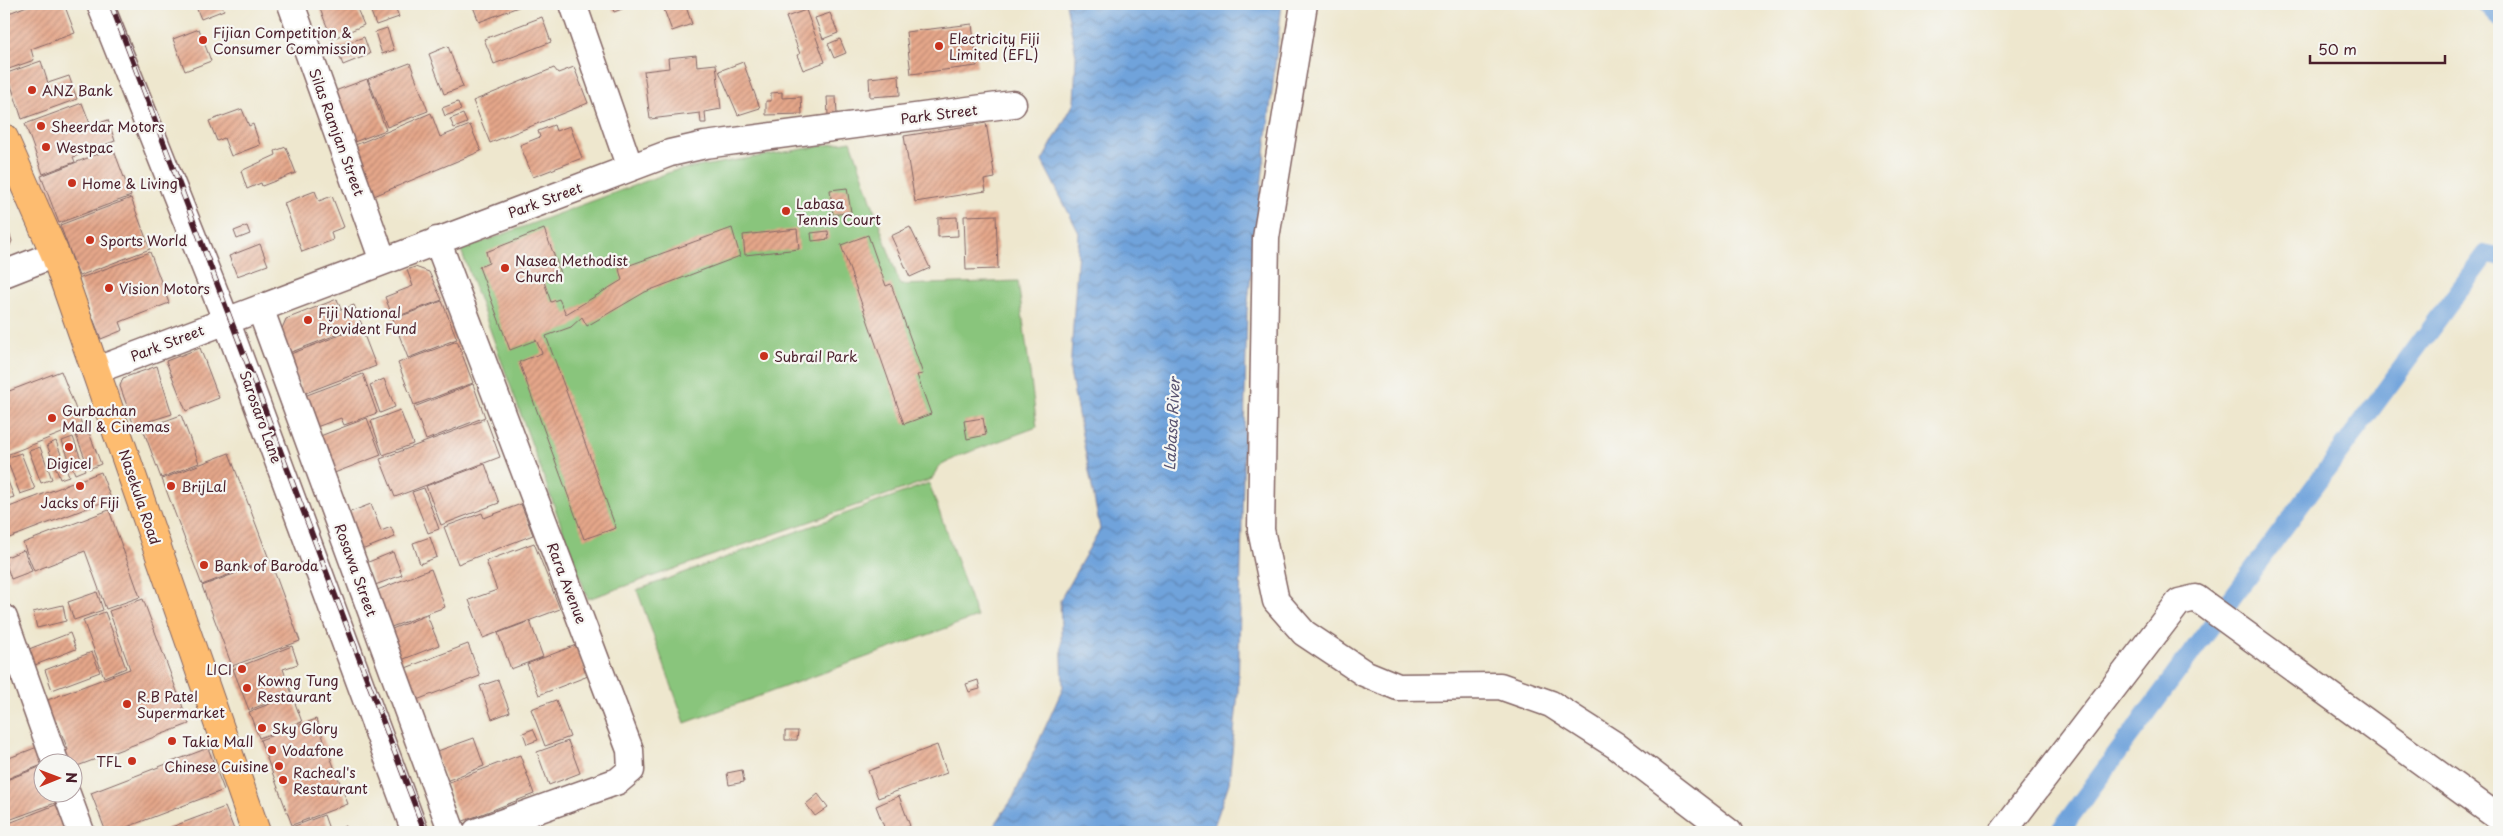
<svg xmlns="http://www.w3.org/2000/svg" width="2503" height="836" font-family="'Playpen Sans',sans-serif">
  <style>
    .grass { fill: #89c57b; stroke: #6a7253 }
    .water { fill: url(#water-waves); stroke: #5d6183 }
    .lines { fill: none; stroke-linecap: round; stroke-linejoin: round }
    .canal { stroke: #70a3db; stroke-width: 19 }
    .building { fill: url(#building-hatch) }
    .minor-casing { stroke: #836564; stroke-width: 29 }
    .major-casing { stroke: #836564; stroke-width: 30 }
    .minor { stroke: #fff; stroke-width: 26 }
    .major { stroke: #fdbc6f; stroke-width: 28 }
    .rail-casing { stroke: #4a1f2b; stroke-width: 5.5 }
    .rail { stroke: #f6f6f2; stroke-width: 4; stroke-dasharray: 11; stroke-linecap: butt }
    .poi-dot { fill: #c8321e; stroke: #f6f6f2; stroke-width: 2 }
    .labels { text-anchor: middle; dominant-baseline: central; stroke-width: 4.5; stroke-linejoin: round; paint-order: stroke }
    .poi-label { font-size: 14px; fill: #4a1f2b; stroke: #f6f6f2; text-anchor: start }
    .street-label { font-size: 14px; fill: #4a1f2b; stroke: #f6f6f2 }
    .water-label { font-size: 15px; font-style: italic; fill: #595471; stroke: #f6f6f2 }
  </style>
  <defs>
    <pattern id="water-waves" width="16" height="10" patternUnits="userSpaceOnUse" patternTransform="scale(1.25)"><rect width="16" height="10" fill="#70a3db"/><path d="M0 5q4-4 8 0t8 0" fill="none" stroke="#5e84b2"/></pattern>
    <pattern id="building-hatch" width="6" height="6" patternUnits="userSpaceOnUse" patternTransform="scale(1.25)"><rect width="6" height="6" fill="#e5a78a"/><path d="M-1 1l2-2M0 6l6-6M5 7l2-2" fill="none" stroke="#bc8771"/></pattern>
  </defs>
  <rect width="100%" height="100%" fill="#f6f6f2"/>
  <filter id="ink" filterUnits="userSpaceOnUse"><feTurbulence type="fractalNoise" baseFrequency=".02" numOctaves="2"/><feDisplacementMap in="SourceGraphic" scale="10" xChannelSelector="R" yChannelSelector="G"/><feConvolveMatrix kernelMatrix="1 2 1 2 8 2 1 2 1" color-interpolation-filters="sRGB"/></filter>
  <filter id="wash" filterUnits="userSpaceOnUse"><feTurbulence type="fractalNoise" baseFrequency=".0096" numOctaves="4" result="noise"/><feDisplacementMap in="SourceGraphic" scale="20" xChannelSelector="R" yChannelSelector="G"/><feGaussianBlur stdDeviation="1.12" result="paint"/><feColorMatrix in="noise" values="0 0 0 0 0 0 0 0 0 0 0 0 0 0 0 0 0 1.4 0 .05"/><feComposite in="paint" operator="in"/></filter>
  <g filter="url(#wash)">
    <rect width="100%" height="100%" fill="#eee7ce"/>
    <path class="grass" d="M 851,141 L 900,285 L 1018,281 L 1037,427 L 959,456 L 938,467 L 932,479 L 588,599 L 461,250 L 673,171 Z
      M 929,483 L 977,617 L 685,723 L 637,590 Z"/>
    <path class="water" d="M 1066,4 L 1282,4 L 1247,311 L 1238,693 L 1229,783 L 1212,832 L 990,832 L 1013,798 L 1063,688 L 1060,600 L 1100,529 L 1070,372 L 1079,233 L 1042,161 L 1074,103 L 1076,55 Z"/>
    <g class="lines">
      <path class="canal" d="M 2486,4 L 2499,17
        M 2059,832 L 2486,254 L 2499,257"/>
    </g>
    <g id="blocks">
      <path class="building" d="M 4,4 L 19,4 L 4,10 Z
        M 32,4 L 64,4 L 75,33 L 31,49 L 34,60 L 6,70 L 4,64 L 4,15 Z
        M 206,4 L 221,4 L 224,10 L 201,19 L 196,7 Z
        M 318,4 L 355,4 L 364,25 L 332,39 Z
        M 368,4 L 394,4 L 399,17 L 376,25 Z
        M 472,4 L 526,4 L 479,22 Z
        M 611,4 L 635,4 L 614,12 Z
        M 662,4 L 685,4 L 692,24 L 672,31 Z
        M 806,10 L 825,62 L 803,70 L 797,55 L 800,54 L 786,17 Z
        M 830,13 L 838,33 L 823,39 L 815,18 Z
        M 542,17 L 551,42 L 494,64 L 484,39 Z
        M 972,24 L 977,66 L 911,74 L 906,32 Z
        M 387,28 L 394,50 L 382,54 L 375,32 Z
        M 199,29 L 211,61 L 185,71 L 173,39 Z
        M 364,37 L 370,54 L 343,65 L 336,47 Z
        M 840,39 L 846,53 L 834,58 L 828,44 Z
        M 448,46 L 463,87 L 444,94 L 429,54 Z
        M 696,55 L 697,66 L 716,64 L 721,109 L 705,112 L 706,123 L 701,123 L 700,113 L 650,119 L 644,71 L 669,68 L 668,58 Z
        M 41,61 L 48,83 L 69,76 L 77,99 L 22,119 L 7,73 Z
        M 743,62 L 760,108 L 738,115 L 719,71 Z
        M 410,63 L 428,111 L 387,127 L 368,79 Z
        M 574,67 L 588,103 L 490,143 L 473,101 L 554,68 L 558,73 Z
        M 899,75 L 900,95 L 870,97 L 869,78 Z
        M 367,79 L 386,130 L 346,145 L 327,94 Z
        M 782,92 L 782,98 L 801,97 L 802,114 L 766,115 L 766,101 L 771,101 L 771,93 Z
        M 827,97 L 836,97 L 837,114 L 828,115 Z
        M 458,102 L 461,110 L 445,116 L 442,108 Z
        M 82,103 L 91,126 L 108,120 L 115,141 L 73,157 L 75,162 L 43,174 L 25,124 Z
        M 242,109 L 249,126 L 253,124 L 260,145 L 231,156 L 224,138 L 217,141 L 209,121 Z
        M 431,113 L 440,137 L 470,125 L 481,151 L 374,196 L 353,146 Z
        M 463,114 L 467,123 L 454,128 L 450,119 Z
        M 986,123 L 995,178 L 984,180 L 986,191 L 915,202 L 904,136 Z
        M 554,125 L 556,131 L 570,126 L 582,158 L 533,177 L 520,145 L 540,137 L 538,131 Z
        M 286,147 L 296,173 L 262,186 L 261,183 L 247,189 L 241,171 L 276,155 L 275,151 Z
        M 113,148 L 131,196 L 59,223 L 41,176 Z
        M 847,188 L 851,212 L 833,215 L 830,190 Z
        M 315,191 L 319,201 L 332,196 L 344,227 L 331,232 L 333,240 L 302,252 L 284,203 Z
        M 131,198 L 150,249 L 79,276 L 60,225 Z
        M 996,215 L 998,269 L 966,270 L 964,216 Z
        M 957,217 L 958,236 L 938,237 L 938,218 Z
        M 4,219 L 12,241 L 4,258 Z
        M 247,226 L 250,234 L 237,239 L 234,231 Z
        M 910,227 L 930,268 L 910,277 L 891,236 Z
        M 732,228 L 740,256 L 645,292 L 587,326 L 582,317 L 571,327 L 546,336 L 616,528 L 584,539 L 519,362 L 542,353 L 536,340 L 510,350 L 479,267 L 489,263 L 486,252 L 544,229 L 561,273 L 543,279 L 551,302 L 559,299 L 566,314 L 622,280 L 619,269 Z
        M 797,229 L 799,249 L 745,255 L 743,235 Z
        M 828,231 L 829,239 L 812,241 L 811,233 Z
        M 868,235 L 886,286 L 891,284 L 923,374 L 917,375 L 931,414 L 904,424 L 841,245 Z
        M 260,244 L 268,265 L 237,276 L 229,256 Z
        M 150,252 L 169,303 L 120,322 L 123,330 L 101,339 L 78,279 Z
        M 415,267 L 429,272 L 442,300 L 393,318 L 385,297 L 413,286 L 407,270 Z
        M 337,299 L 341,310 L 354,305 L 362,325 L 289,353 L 281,331 L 286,319 Z
        M 442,301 L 457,339 L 408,358 L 393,319 Z
        M 361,327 L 376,366 L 303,394 L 288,355 Z
        M 457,341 L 473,383 L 414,405 L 398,363 Z
        M 200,348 L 219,398 L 186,411 L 166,361 Z
        M 157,366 L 172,414 L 134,426 L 120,386 L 123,378 Z
        M 61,371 L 82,425 L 4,456 L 4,393 Z
        M 363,374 L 377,413 L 344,425 L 341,418 L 311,429 L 299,398 Z
        M 384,379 L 395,407 L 380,413 L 370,385 Z
        M 473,384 L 485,417 L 426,440 L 414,407 Z
        M 400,410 L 413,444 L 383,455 L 371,421 Z
        M 181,415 L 199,463 L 161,478 L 143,429 Z
        M 367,418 L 381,455 L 329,475 L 315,438 Z
        M 983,418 L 986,435 L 967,439 L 964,421 Z
        M 486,419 L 500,457 L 395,497 L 380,459 Z
        M 88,430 L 101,464 L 89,469 L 76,435 Z
        M 73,437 L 85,470 L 75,474 L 62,441 Z
        M 56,441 L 69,476 L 60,479 L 47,445 Z
        M 40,447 L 52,479 L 41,483 L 29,451 Z
        M 21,453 L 35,489 L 20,494 L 6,458 Z
        M 229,453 L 269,559 L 202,585 L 162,479 Z
        M 485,464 L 499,503 L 441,525 L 426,486 Z
        M 4,471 L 14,497 L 4,500 Z
        M 101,472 L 111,499 L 4,540 L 4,509 Z
        M 424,488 L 439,529 L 428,533 L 412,492 Z
        M 371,504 L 381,531 L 391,527 L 395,537 L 359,551 L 345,514 Z
        M 521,504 L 533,535 L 458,564 L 444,527 L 482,513 L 484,518 Z
        M 109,510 L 140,597 L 106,609 L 85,551 L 34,571 L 23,543 Z
        M 430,537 L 437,557 L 420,564 L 413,543 Z
        M 534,543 L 560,609 L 483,638 L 469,600 L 497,590 L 486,561 Z
        M 24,550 L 32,571 L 11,579 L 4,558 Z
        M 393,552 L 402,575 L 375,585 L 366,563 Z
        M 270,560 L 300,641 L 232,666 L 202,586 Z
        M 431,569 L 445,607 L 386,629 L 372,592 Z
        M 97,592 L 103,610 L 74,620 L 68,602 Z
        M 143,599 L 189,724 L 72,768 L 72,764 L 66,764 L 62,752 L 68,750 L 57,722 L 51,725 L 42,702 L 130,669 L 109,611 Z
        M 63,605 L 66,621 L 37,628 L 33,612 Z
        M 105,612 L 126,668 L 104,677 L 83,620 Z
        M 427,615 L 439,645 L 399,661 L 387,631 Z
        M 530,621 L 543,657 L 511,669 L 498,633 Z
        M 70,633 L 76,649 L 30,667 L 24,651 Z
        M 468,644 L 480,676 L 414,701 L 403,669 Z
        M 576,645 L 588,676 L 539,695 L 527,664 Z
        M 292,646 L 298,664 L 283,669 L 292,694 L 249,710 L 233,669 Z
        M 92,652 L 100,672 L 52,690 L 45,670 Z
        M 498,680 L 510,712 L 492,719 L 480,686 Z
        M 978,680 L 980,689 L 969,692 L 966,684 Z
        M 292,695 L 302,722 L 259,738 L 249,712 Z
        M 556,700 L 570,737 L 545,746 L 531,709 Z
        M 316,719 L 348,804 L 292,825 L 260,740 Z
        M 533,729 L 538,740 L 527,744 L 523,733 Z
        M 785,731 L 798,731 L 797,740 L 785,740 Z
        M 474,738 L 484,766 L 446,781 L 435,752 Z
        M 568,741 L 580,773 L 549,785 L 537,752 Z
        M 45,744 L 42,765 L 4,780 L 4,760 Z
        M 937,745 L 947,773 L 878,798 L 868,771 Z
        M 208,748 L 224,790 L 114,832 L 106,832 L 91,793 Z
        M 520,755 L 534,794 L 461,822 L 447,783 Z
        M 42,766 L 42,794 L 64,794 L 66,799 L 9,820 L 4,807 L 4,781 Z
        M 742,770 L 744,782 L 729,785 L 727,773 Z
        M 818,794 L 828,807 L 815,816 L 806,804 Z
        M 899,796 L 910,826 L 893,832 L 886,832 L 876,806 Z
        M 63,802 L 74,832 L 4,832 L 4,825 Z
        M 225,807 L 235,832 L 158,832 Z
        M 324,815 L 330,832 L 346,826 L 348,832 L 294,832 L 292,827 Z"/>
    </g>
  </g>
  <g filter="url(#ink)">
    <use href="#blocks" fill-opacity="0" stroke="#836564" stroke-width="1"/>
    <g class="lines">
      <defs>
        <path id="minor" d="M 100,4 L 226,320 L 415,832
          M 291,4 L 383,261
          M 573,4 L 630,168
          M 1304,4 L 1266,238 L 1261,530 L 1276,601 L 1304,633 L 1364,673 L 1398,687 L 1500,686 L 1551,704 L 1615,745 L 1729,832
          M 437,240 L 630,750 L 631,770 L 618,781 L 476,832
          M 4,274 L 55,254
          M 260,308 L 452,832
          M 97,370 L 670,153 L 705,145 L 1013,104
          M 4,618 L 56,764
          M 67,794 L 81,832
          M 2003,832 L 2179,602 L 2196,598 L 2499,818"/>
        <path id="major" d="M 4,138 L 55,254 L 256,832"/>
      </defs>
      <use href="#minor" class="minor-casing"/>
      <use href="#major" class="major-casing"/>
      <use href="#minor" class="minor"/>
      <use href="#major" class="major"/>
      <defs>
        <path id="rail" d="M 111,4 L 425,832"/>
      </defs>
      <use href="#rail" class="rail-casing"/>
      <use href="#rail" class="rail"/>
    </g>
  </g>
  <g class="poi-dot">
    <circle cx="203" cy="40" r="5"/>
    <circle cx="939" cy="46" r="5"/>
    <circle cx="32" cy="90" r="5"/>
    <circle cx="41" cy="126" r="5"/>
    <circle cx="46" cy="147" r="5"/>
    <circle cx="72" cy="183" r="5"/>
    <circle cx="786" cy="211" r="5"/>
    <circle cx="90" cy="240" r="5"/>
    <circle cx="505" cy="268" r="5"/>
    <circle cx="109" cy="288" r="5"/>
    <circle cx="308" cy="320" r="5"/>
    <circle cx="764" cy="356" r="5"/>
    <circle cx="52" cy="418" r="5"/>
    <circle cx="69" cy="447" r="5"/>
    <circle cx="80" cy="486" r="5"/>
    <circle cx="171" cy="486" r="5"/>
    <circle cx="204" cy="565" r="5"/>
    <circle cx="242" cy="669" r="5"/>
    <circle cx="247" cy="688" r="5"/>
    <circle cx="127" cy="704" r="5"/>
    <circle cx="262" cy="728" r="5"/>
    <circle cx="172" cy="741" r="5"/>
    <circle cx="272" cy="750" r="5"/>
    <circle cx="132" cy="761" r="5"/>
    <circle cx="279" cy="766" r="5"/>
    <circle cx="283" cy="780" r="5"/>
  </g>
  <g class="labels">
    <g class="poi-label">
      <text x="213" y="32">Fijian Competition &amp;<tspan x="213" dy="16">Consumer Commission</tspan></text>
      <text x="949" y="38">Electricity Fiji<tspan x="949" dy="16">Limited (EFL)</tspan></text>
      <text x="42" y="90">ANZ Bank</text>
      <text x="51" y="126">Sheerdar Motors</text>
      <text x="56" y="147">Westpac</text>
      <text x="82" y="183">Home &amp; Living</text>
      <text x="796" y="203">Labasa<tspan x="796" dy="16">Tennis Court</tspan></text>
      <text x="100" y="240">Sports World</text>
      <text x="515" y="260">Nasea Methodist<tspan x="515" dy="16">Church</tspan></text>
      <text x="119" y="288">Vision Motors</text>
      <text x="318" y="312">Fiji National<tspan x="318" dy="16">Provident Fund</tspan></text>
      <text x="774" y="356">Subrail Park</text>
      <text x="62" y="410">Gurbachan<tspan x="62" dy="16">Mall &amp; Cinemas</tspan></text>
      <text x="69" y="463" text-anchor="middle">Digicel</text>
      <text x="181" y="486">BrijLal</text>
      <text x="80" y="502" text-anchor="middle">Jacks of Fiji</text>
      <text x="214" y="565">Bank of Baroda</text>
      <text x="232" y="669" text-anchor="end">LICI</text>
      <text x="257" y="680">Kowng Tung<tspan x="257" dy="16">Restaurant</tspan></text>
      <text x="137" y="696">R.B Patel<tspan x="137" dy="16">Supermarket</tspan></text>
      <text x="272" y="728">Sky Glory</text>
      <text x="182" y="741">Takia Mall</text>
      <text x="282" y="750">Vodafone</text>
      <text x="122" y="761" text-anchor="end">TFL</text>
      <text x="269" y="766" text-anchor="end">Chinese Cuisine</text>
      <text x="293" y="772">Racheal's<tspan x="293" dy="16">Restaurant</tspan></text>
    </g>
    <g class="street-label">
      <text transform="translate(939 114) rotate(-7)">Park Street</text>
      <text transform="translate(337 132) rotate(70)">Silas Ramjan Street</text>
      <text transform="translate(545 200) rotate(-20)">Park Street</text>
      <text transform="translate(167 343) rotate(-21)">Park Street</text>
      <text transform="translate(261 417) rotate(70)">Sarosaro Lane</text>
      <text transform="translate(140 497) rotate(71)">Nasekula Road</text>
      <text transform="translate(356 570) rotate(70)">Rosawa Street</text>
      <text transform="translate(567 583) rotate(69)">Rara Avenue</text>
    </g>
    <g class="water-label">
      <text transform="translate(1171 424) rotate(-87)">Labasa River</text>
    </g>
  </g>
  <rect width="2503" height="836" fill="none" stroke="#f6f6f2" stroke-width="20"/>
  <g transform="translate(58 778) rotate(89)"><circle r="24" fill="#f6f6f2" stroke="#b1a0a2"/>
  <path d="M0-4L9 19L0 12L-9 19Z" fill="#c8321e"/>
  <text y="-8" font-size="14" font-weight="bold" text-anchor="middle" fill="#4a1f2b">N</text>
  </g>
  <path d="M2310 55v8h135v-8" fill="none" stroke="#4a1f2b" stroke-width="2.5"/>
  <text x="2318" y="55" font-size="15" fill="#4a1f2b" stroke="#f6f6f2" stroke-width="4" paint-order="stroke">50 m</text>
</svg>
